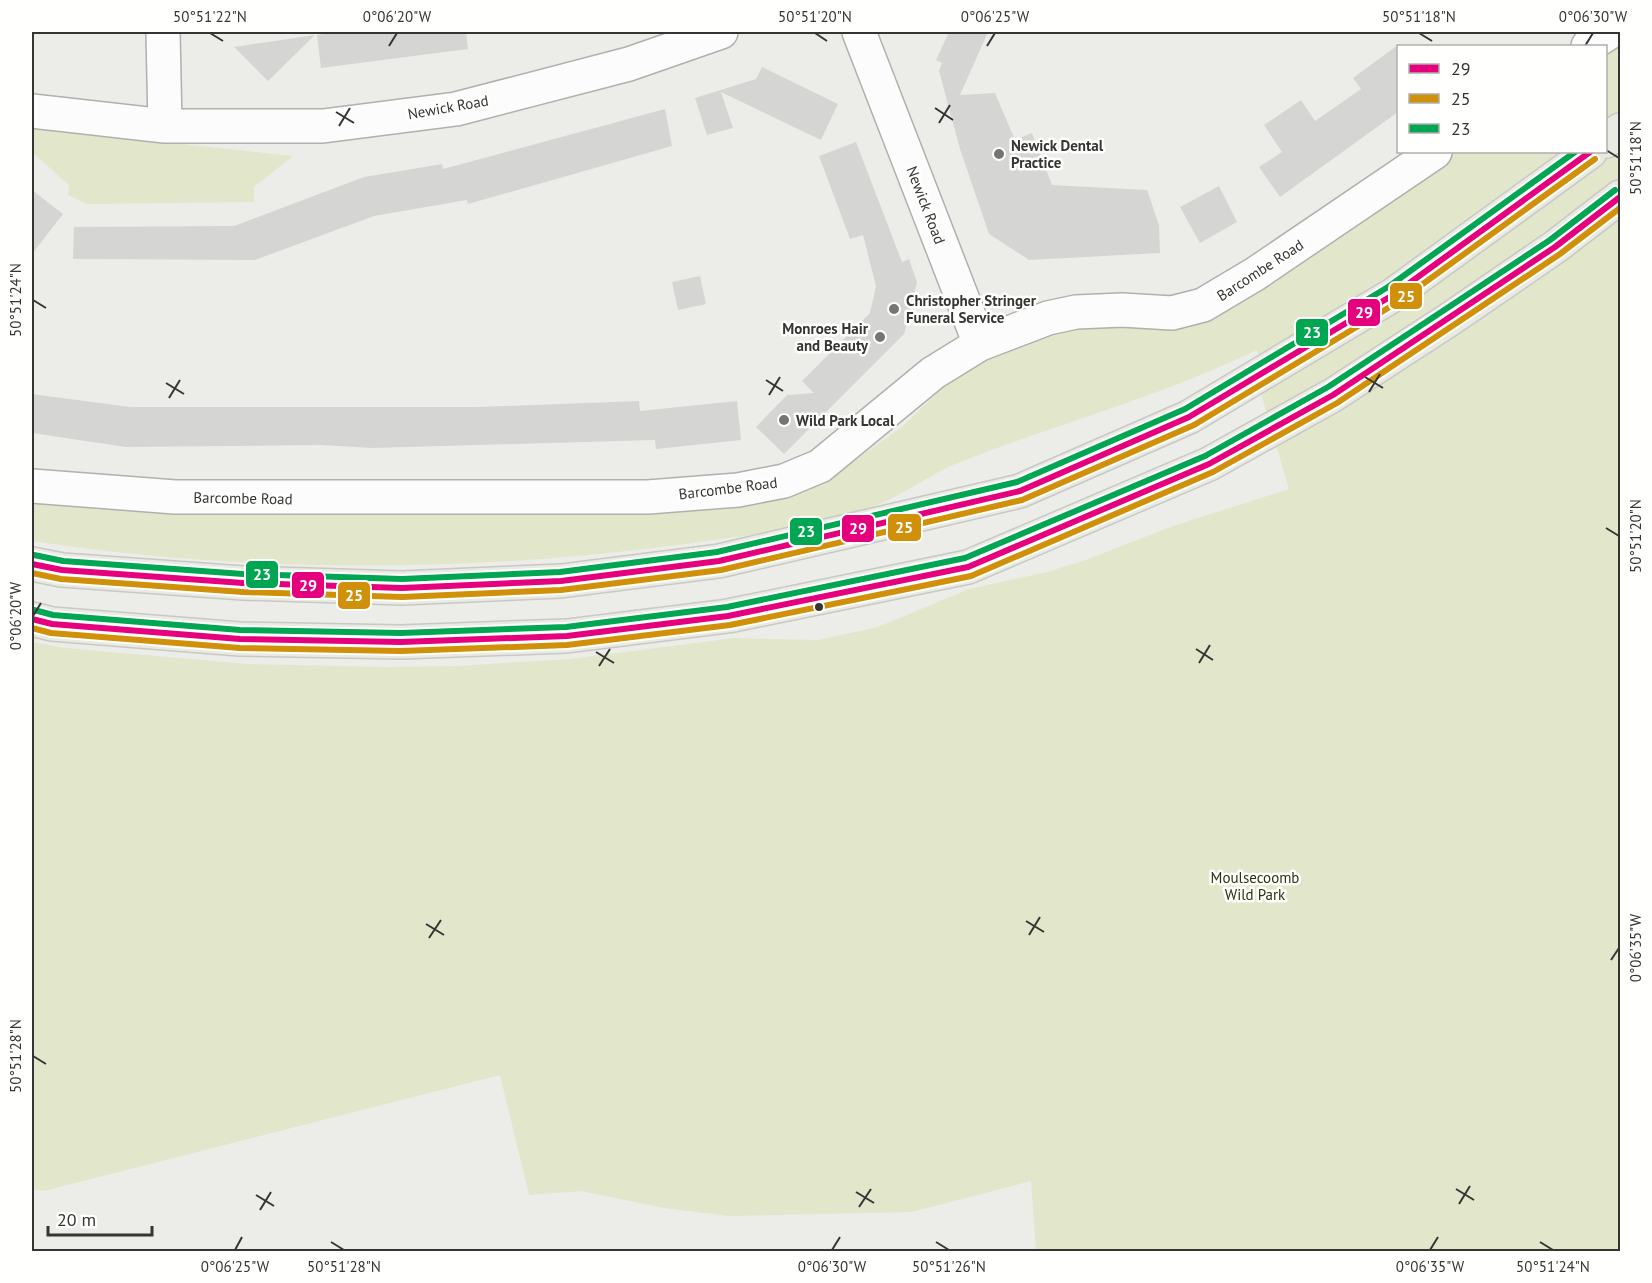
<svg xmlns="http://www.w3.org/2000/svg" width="1652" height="1283" font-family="'PT Sans',sans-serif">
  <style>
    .green { fill: #e2e6ca }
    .building { fill: #d5d6d3 }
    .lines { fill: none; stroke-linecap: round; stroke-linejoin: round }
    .minor-casing { stroke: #b0b0ad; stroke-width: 36 }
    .primary-casing { stroke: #c8c9c6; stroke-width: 36 }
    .minor { stroke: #fcfcfc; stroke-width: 33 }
    .primary { stroke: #e9eae1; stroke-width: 33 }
    .bus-1-casing { stroke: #fffffe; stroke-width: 10 }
    .bus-2-casing { stroke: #fffffe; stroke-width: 10 }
    .bus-3-casing { stroke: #fffffe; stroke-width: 10 }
    .bus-1 { stroke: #e5007d; stroke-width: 6 }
    .bus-2 { stroke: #d0900a; stroke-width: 6 }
    .bus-3 { stroke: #00a651; stroke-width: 6 }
    .ticks { fill: none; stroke: #353633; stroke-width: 2 }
    .poi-dot { fill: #757672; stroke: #fffffe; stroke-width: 2 }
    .bus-dot { fill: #353633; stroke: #fffffe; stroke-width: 2 }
    .labels { text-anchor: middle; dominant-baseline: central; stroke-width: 5; stroke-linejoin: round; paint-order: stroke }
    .street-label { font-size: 15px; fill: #353633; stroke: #fffffe }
    .poi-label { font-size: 15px; font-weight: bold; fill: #353633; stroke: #fffffe; text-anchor: start }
    .park-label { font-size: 15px; fill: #2d310f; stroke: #fffffe }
    .line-badge { stroke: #fffffe; stroke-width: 2 }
    .badge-label { font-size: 16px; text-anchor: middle; font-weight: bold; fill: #fff }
    .neatline { fill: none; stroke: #353633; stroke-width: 2 }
    .ticks-label { font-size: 15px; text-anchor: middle; fill: #353633 }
  </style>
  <rect width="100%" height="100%" fill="#ecede8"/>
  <path class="green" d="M 1620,36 L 1620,1251 L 1036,1251 L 1031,1181 L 912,1212 L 729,1216 L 664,1208 L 581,1191 L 529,1195 L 500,1075 L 44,1191 L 32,1189 L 32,642 L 65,648 L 247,664 L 385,667 L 457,666 L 570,659 L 735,638 L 818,640 L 878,627 L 969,589 L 1047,572 L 1086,560 L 1173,526 L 1289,489 L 1259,387 L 1267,382 L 1257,350 C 1162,396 1059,423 960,462 C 929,474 901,497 870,508 C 811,529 739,537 677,545 C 463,573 245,573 32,541 L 32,500 L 92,507 L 208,513 L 810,485 L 850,464 L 903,426 L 956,375 L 988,353 L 1073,325 L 1189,324 L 1220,314 L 1455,152 L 1606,152 L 1606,47 Z
    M 32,128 L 293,156 L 254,187 L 254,202 L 87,204 L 68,195 L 69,185 L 32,152 Z"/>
  <path class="building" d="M 339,32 L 466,32 L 468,49 L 321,68 L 317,35 Z
    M 949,32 L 988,32 L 960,95 L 995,93 L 1015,140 L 1032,133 L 1052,185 L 1147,190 L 1159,225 L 1160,253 L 1029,260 L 989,234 L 960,149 L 939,71 L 942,63 L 936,60 Z
    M 315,35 L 268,81 L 234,47 Z
    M 1398,45 L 1398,112 L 1280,197 L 1259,167 L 1282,152 L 1264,125 L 1301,100 L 1315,121 L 1361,89 L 1353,78 Z
    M 762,67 L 838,104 L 821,140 L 721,92 L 733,128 L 707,135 L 695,98 L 756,79 Z
    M 665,109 L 672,146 L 468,204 L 467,200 L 374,216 L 255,260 L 73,259 L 74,227 L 234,226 L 364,177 L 442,164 L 443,169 Z
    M 856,142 L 902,262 L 909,259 L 917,282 L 904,334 L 784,454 L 756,427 L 787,395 L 814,393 L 802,381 L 870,313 L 876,286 L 863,235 L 850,239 L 819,156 Z
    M 1219,186 L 1237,222 L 1200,243 L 1180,207 Z
    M 32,190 L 63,214 L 32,254 Z
    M 700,276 L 706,304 L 678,310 L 672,282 Z
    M 32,394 L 130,407 L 478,407 L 639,401 L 640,411 L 737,401 L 741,440 L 656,449 L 655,440 L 373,448 L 320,445 L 126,447 L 32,433 Z"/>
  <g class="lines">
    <defs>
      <path id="minor" d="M 163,32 L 165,126
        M 859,32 L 980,344
        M 1588,46 L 1610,32
        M 32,111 L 165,126 L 323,126 L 456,109 L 629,64 L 721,32
        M 32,486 L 175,497 L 648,497 L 738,490 L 784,481 L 820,466 L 933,373 L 980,344 L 1048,318 L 1076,312 L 1122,310 L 1172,313 L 1203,305 L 1255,274 L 1435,152"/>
      <path id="primary" d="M 1606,141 L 1620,130
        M 32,564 L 62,570 L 243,583 L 402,588 L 561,581 L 719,561 L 1020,491 L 1189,417 L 1393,295 L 1590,152
        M 32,619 L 52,624 L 240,639 L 401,642 L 567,636 L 728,616 L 968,567 L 1209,464 L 1333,395 L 1450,319 L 1555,247 L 1620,197"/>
    </defs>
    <use href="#minor" class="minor-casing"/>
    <use href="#primary" class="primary-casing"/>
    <use href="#minor" class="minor"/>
    <use href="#primary" class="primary"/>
    <defs>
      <path id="bus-1" d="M 32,564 L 62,570 L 243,583 L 402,588 L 561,581 L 719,561 L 1020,491 L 1189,417 L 1393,295 L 1590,152
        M 32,619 L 52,624 L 240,639 L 401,642 L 567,636 L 728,616 L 968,567 L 1209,464 L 1333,395 L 1555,247 L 1620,197"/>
      <path id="bus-2" d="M 32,573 L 61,579 L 243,592 L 402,597 L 561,590 L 721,570 L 1022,500 L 1194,425 L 1398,302 L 1595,159
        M 32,628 L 51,633 L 240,648 L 401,651 L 567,645 L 730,625 L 971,576 L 1213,472 L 1337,403 L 1560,254 L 1620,208"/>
      <path id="bus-3" d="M 34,555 L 63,561 L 243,574 L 402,579 L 560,572 L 717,552 L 1017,482 L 1185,409 L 1388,287 L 1575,152
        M 34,610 L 53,615 L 240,630 L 401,633 L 566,627 L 727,607 L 965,558 L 1205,456 L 1328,387 L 1550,240 L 1615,190"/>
    </defs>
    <use href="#bus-1" class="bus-1-casing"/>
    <use href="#bus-2" class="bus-2-casing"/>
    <use href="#bus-3" class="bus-3-casing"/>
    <use href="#bus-1" class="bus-1"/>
    <use href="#bus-2" class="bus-2"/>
    <use href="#bus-3" class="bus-3"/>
  </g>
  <path class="ticks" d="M 210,33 L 223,41M 815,33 L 827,41M 1419,33 L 1432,41M 389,46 L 397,33M 987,46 L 995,33M 1585,46 L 1593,33M 935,108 L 953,120M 336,112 L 354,123M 939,123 L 950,105M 339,126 L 350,108M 1606,150 L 1619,158M 33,300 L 46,308M 1365,377 L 1383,388M 766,380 L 783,391M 166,383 L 184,394M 1369,392 L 1380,374M 769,395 L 780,377M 169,398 L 180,380M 1606,528 L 1619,536M 33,616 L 41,603M 1196,649 L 1213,660M 596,652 L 614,663M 1199,663 L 1210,645M 599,666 L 610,649M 1026,921 L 1044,932M 426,924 L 444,935M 1029,935 L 1040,917M 429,938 L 441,920M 1611,960 L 1619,948M 33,1056 L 46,1064M 1456,1189 L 1474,1200M 856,1192 L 874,1203M 256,1195 L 274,1206M 1459,1204 L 1470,1186M 859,1207 L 871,1189M 260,1210 L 271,1192M 331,1242 L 344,1250M 936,1242 L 949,1250M 1540,1242 L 1553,1250M 235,1250 L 242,1237M 832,1250 L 840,1237M 1430,1250 L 1438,1237"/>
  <g class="poi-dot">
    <circle cx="999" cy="154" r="6"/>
    <circle cx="894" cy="309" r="6"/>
    <circle cx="880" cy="337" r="6"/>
    <circle cx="784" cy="420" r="6"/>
  </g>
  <circle class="bus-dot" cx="819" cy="607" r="5"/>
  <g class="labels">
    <g class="street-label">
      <text transform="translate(448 107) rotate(-10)">Newick Road</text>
      <text transform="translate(926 205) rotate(69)">Newick Road</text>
      <text transform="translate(1260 270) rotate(-33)">Barcombe Road</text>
      <text transform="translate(728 488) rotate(-7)">Barcombe Road</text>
      <text transform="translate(243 498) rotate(1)">Barcombe Road</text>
    </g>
    <g class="poi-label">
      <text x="1011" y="145">Newick Dental<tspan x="1011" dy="17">Practice</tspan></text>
      <text x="906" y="300">Christopher Stringer<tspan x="906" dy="17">Funeral Service</tspan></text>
      <text x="868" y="328" text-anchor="end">Monroes Hair<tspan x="868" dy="17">and Beauty</tspan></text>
      <text x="796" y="420">Wild Park Local</text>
    </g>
    <g class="park-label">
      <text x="1255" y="877">Moulsecoomb<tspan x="1255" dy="17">Wild Park</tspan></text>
    </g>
  </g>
  <g class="line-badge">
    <rect x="1389" y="282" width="34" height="28" rx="6" fill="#d0900a"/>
    <rect x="1347" y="298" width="34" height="29" rx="6" fill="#e5007d"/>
    <rect x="1295" y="318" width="34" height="29" rx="6" fill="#00a651"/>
    <rect x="887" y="513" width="35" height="29" rx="6" fill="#d0900a"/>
    <rect x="841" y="514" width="34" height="29" rx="6" fill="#e5007d"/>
    <rect x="789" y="517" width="34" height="29" rx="6" fill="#00a651"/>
    <rect x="245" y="560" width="34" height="29" rx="6" fill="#00a651"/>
    <rect x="291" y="571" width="34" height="28" rx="6" fill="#e5007d"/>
    <rect x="337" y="581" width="34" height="29" rx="6" fill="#d0900a"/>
  </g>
  <g class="badge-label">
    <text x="1406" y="302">25</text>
    <text x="1364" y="318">29</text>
    <text x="1312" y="338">23</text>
    <text x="904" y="533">25</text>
    <text x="858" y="534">29</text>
    <text x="806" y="537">23</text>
    <text x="262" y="580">23</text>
    <text x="308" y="591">29</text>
    <text x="354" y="601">25</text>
  </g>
  <rect width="1652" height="1283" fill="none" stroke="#fffffe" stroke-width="66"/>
  <rect x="1397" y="45" width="210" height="108" fill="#fffffe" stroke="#aeafad" stroke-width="1.5"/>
  <rect x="1409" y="64" width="30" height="9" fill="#e5007d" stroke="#aeafad" stroke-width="1.5"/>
  <text x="1451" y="75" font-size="18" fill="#353633">29</text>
  <rect x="1409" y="94" width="30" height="9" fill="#d0900a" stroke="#aeafad" stroke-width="1.5"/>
  <text x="1451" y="105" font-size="18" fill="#353633">25</text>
  <rect x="1409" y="124" width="30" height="9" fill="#00a651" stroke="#aeafad" stroke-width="1.5"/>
  <text x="1451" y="135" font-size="18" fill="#353633">23</text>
  <path d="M48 1226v9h104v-9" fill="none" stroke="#353633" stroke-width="3"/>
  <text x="57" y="1226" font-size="18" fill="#353633" stroke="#fffffe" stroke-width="4.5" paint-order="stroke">20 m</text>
  <rect x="33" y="33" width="1586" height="1217" class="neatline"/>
  <g class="ticks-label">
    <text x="210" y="22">50°51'22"N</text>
    <text x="397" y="22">0°06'20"W</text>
    <text x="815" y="22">50°51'20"N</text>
    <text x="995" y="22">0°06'25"W</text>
    <text x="1419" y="22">50°51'18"N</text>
    <text x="1593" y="22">0°06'30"W</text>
    <text transform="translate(1636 158) rotate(-90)" y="5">50°51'18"N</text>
    <text transform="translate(16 300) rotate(-90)" y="5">50°51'24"N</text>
    <text transform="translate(1636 536) rotate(-90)" y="5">50°51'20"N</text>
    <text transform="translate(16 616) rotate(-90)" y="5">0°06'20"W</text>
    <text transform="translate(1636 948) rotate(-90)" y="5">0°06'35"W</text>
    <text transform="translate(16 1056) rotate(-90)" y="5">50°51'28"N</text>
    <text x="235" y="1272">0°06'25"W</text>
    <text x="344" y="1272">50°51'28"N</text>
    <text x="832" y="1272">0°06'30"W</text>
    <text x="949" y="1272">50°51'26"N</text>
    <text x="1430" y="1272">0°06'35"W</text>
    <text x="1553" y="1272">50°51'24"N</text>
  </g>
</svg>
